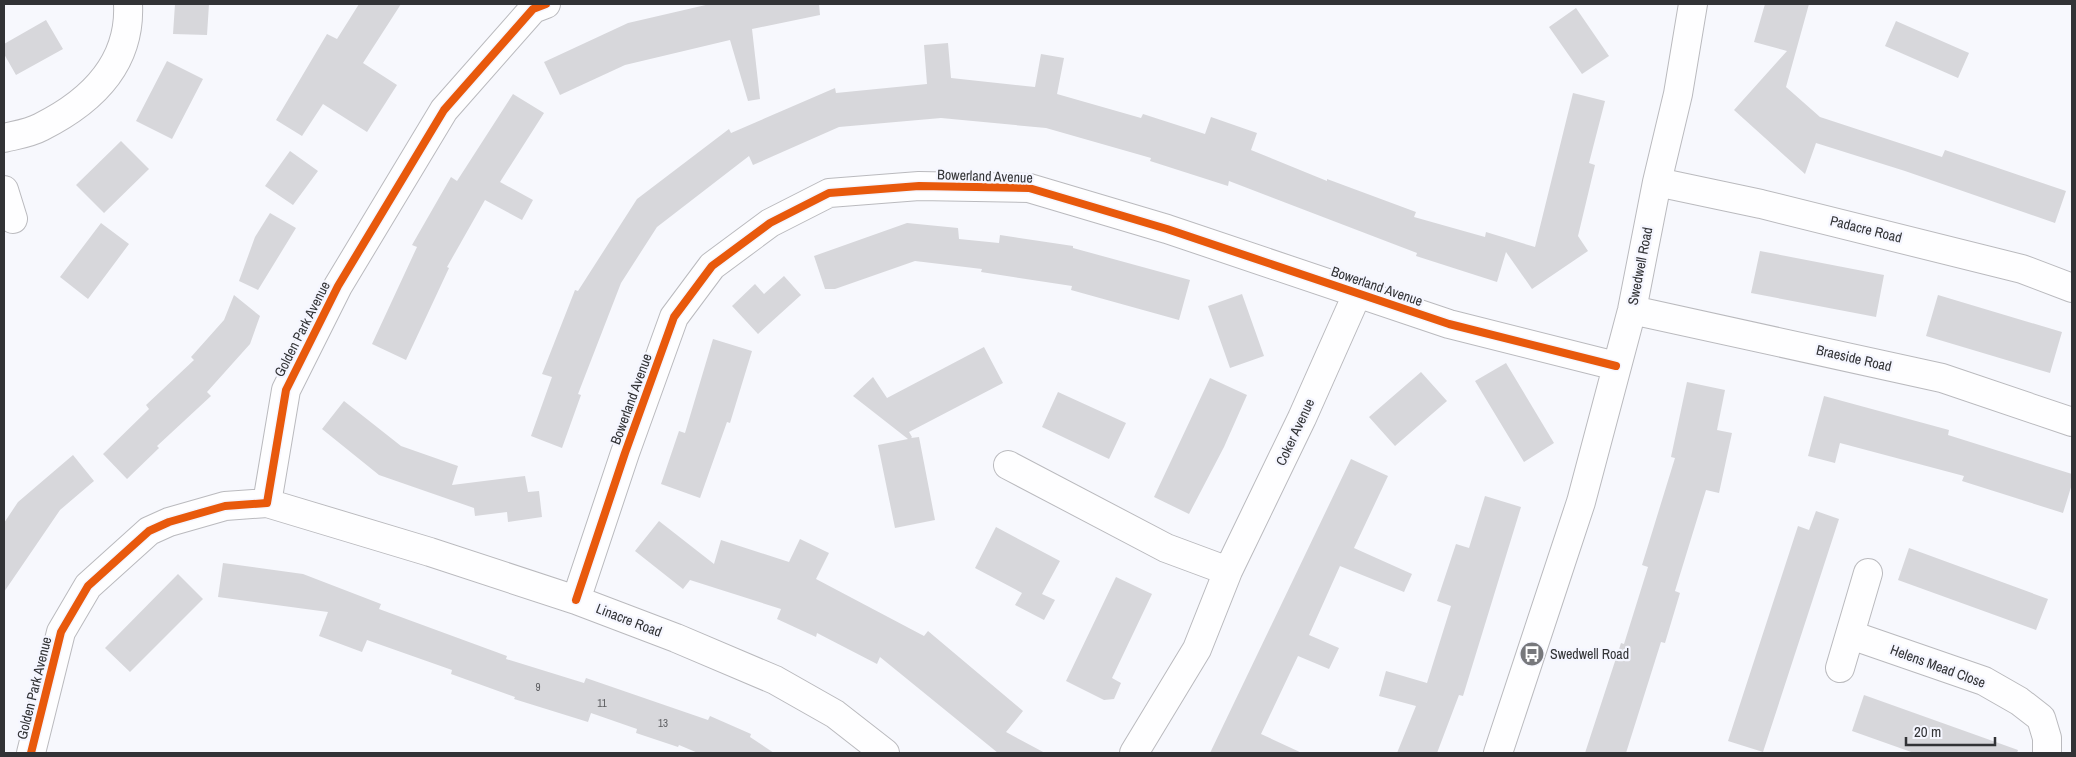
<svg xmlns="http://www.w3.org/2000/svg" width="2076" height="757" font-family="'Archivo Narrow',sans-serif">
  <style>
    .building { fill: #d7d7db }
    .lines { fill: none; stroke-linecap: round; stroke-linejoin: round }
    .minor-casing { stroke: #bababe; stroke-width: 30 }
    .minor { stroke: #fefeff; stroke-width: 28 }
    .cycleway-casing { stroke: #f5f6ff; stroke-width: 11 }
    .cycleway { stroke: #e8590c; stroke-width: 8 }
    .labels { text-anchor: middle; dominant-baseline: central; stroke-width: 4.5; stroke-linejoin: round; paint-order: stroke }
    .number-label { font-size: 11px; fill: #5b5c5f }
    .street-label { font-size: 14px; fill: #323336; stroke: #f5f6ff }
    .poi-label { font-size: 14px; fill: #323336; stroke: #f5f6ff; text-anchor: start }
  </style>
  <rect width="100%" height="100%" fill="#f7f8fd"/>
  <path class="building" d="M 175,4 L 209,4 L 207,35 L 173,34 Z
    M 359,4 L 401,4 L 363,63 L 397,85 L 367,132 L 323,104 L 302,136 L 276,120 L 327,34 L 337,39 Z
    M 710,4 L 819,4 L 820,15 L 752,29 L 760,99 L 748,101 L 730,40 L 625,65 L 560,95 L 544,62 L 628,23 Z
    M 1765,4 L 1809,4 L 1786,87 L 1820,117 L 1942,157 L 1945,150 L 2066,191 L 2055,223 L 1905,171 L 1816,143 L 1805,174 L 1734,110 L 1787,51 L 1754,42 Z
    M 1576,8 L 1609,56 L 1582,74 L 1549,27 Z
    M 46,20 L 63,49 L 16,75 L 4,54 L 4,44 Z
    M 1896,21 L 1969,53 L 1958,78 L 1885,46 Z
    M 948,43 L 951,78 L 1035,87 L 1041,54 L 1064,58 L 1057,94 L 1141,118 L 1143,114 L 1205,134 L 1211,117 L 1257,133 L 1251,150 L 1327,181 L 1327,179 L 1416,212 L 1414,217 L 1485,237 L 1486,232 L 1535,247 L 1573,93 L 1605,101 L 1589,163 L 1595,165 L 1578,236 L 1588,251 L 1532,289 L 1506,252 L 1497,282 L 1416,256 L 1417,253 L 1229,181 L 1228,186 L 1150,161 L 1151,158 L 1046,128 L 941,118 L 839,127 L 753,165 L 749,156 L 657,227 L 621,283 L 578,394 L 581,395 L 562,448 L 531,436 L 552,377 L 542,374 L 575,290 L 578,291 L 637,199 L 729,129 L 731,133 L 835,88 L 836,93 L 927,84 L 924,45 Z
    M 167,61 L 203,79 L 172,139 L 136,121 Z
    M 513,94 L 544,113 L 500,182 L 533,200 L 522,220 L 485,200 L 447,267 L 449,268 L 406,360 L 372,344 L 417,247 L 412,245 L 451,177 L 457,181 Z
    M 121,141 L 149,169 L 104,213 L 76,185 Z
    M 290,151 L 318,171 L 293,205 L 265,186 Z
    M 270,213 L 296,228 L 258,290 L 239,281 L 255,237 Z
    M 101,223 L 129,244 L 88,299 L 60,277 Z
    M 907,223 L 958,228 L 959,239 L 999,243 L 1000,235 L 1073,246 L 1073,248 L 1190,280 L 1179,320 L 1071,290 L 1072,286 L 981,272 L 982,269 L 915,261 L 835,289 L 825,289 L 814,256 Z
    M 1760,251 L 1884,275 L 1876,317 L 1751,293 Z
    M 784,276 L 801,295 L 758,334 L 732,306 L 755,284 L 764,294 Z
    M 1242,294 L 1264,356 L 1230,368 L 1208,306 Z
    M 234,295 L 260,316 L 250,344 L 207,392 L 211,396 L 157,446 L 159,448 L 127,479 L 103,454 L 149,409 L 146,405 L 194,360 L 191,357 L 224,320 Z
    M 1938,295 L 2062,332 L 2050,373 L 1926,336 Z
    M 713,339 L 752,351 L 730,423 L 727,422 L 700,498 L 661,484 L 679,431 L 685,433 Z
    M 984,347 L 1003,383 L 909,432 L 912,437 L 911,438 L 919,437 L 935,520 L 895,528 L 878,445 L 908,439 L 853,396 L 873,377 L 887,398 Z
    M 1506,363 L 1554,443 L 1524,462 L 1475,381 Z
    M 1421,372 L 1447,401 L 1395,446 L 1369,417 Z
    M 1210,378 L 1247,395 L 1224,447 L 1189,514 L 1154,497 Z
    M 1687,382 L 1725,390 L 1717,430 L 1732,433 L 1719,493 L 1706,490 L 1675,591 L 1680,593 L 1665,643 L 1661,642 L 1626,753 L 1585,753 L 1621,643 L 1624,644 L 1648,567 L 1642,565 L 1675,458 L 1671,457 Z
    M 1058,392 L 1126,423 L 1109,459 L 1042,427 Z
    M 1824,396 L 1949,430 L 1948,435 L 2072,474 L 2072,484 L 2063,513 L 1962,481 L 1964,476 L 1840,443 L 1835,463 L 1808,456 Z
    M 344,401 L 401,446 L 458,466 L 452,485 L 525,476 L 528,492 L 539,491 L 542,517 L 508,522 L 507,512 L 475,516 L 474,508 L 379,475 L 322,429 Z
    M 73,455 L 94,481 L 60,510 L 4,592 L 4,523 L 18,502 Z
    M 1351,459 L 1388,476 L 1354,548 L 1412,574 L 1404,592 L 1340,566 L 1309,635 L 1339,648 L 1329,669 L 1298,656 L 1261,734 L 1302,753 L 1210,753 Z
    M 1485,496 L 1521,507 L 1463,696 L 1459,695 L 1437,753 L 1397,753 L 1416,706 L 1379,696 L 1386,671 L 1427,683 L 1451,606 L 1437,601 L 1456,544 L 1469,548 Z
    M 1816,511 L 1839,519 L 1763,752 L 1728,741 L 1798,526 L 1809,530 Z
    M 659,521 L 714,564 L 721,540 L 789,562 L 800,539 L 829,553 L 816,579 L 924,636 L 928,631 L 1023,711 L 1006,732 L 1045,753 L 998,753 L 880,657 L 877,664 L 817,633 L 816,637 L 777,619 L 781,609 L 690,580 L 683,589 L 635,551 Z
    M 996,527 L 1060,561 L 1042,594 L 1055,600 L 1044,620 L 1015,605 L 1022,593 L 975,568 Z
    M 1909,548 L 2048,599 L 2036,630 L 1898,580 Z
    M 223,563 L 303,574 L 381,604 L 379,609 L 507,656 L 506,659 L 584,683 L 586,678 L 708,720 L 710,716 L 751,734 L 750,737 L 774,753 L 698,753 L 679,745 L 678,747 L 636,733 L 637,729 L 591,713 L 588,722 L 514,699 L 515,697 L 451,674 L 452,670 L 367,640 L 362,652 L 319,636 L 328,612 L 218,597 Z
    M 178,574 L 203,599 L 130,672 L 105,648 Z
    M 1116,577 L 1152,594 L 1112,678 L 1121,683 L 1114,699 L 1104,700 L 1066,681 Z
    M 1864,695 L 2018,750 L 2017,753 L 1914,753 L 1852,731 Z"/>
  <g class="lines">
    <defs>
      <path id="minor" d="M 4,138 C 16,135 30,133 41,127 C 91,102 131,64 128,4
        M 1657,182 L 1761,204 L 2022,269 L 2072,288
        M 4,190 L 13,219
        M 1632,310 L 1942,378 L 2072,422
        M 1008,465 L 1166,548 L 1228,571
        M 267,503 L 430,552 L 576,600 L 676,638 L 775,680 L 835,714 L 885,753
        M 576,600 L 625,453 L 674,317 L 712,266 L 770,223 L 829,193 L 919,186 L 1029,188 L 1167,229 L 1449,324 L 1616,366
        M 1851,635 L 1984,681 L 2019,701 L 2041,718 L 2047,738 L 2047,753
        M 1840,668 L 1868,573
        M 31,753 L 61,632 L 88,586 L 149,531 L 169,522 L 225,506 L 267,503 L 286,390 L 338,286 L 444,110 L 533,9 L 546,4
        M 1134,753 L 1197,649 L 1228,571 L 1302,418 L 1358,292
        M 1498,753 L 1581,502 L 1632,310 L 1657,182 L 1678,94 L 1693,4"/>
    </defs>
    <use href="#minor" class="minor-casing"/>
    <use href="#minor" class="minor"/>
    <defs>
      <path id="cycleway" d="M 576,600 L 625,453 L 674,317 L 712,266 L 770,223 L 829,193 L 919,186 L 1029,188 L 1167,229 L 1449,324 L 1616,366
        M 31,753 L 61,632 L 88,586 L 149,531 L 169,522 L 225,506 L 267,503 L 286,390 L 338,286 L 444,110 L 533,9 L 546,4"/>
    </defs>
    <use href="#cycleway" class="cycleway-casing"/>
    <use href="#cycleway" class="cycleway"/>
  </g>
  <defs>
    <symbol id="bus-disc" viewBox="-11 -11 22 22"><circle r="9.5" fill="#77787c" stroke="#f5f6ff"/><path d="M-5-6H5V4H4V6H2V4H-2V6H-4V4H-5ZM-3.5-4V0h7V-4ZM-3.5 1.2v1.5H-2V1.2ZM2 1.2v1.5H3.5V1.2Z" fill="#fff"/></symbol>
  </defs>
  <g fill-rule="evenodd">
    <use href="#bus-disc" x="1518" y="640" width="28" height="28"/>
  </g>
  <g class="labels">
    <g class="number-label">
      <text x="538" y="687">9</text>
      <text x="602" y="703">11</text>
      <text x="663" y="723">13</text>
    </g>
    <g class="street-label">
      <text transform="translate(985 176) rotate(2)">Bowerland Avenue</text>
      <text transform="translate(1866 229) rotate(14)">Padacre Road</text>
      <text transform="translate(1640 266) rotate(-79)">Swedwell Road</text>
      <text transform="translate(1377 286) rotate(19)">Bowerland Avenue</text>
      <text transform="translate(302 329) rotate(-63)">Golden Park Avenue</text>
      <text transform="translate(1854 358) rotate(13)">Braeside Road</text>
      <text transform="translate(631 399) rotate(-70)">Bowerland Avenue</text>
      <text transform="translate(1295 432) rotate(-65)">Coker Avenue</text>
      <text transform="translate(629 620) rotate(21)">Linacre Road</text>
      <text transform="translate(1938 666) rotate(20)">Helens Mead Close</text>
      <text transform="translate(34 688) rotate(-76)">Golden Park Avenue</text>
    </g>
    <g class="poi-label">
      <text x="1550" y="654">Swedwell Road</text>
    </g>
  </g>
  <rect width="2076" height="757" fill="none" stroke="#323336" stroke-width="10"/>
  <path d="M1906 737v8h89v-8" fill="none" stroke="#323336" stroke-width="2.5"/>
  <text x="1914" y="737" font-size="15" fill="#323336" stroke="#f5f6ff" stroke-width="4" paint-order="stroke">20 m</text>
</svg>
